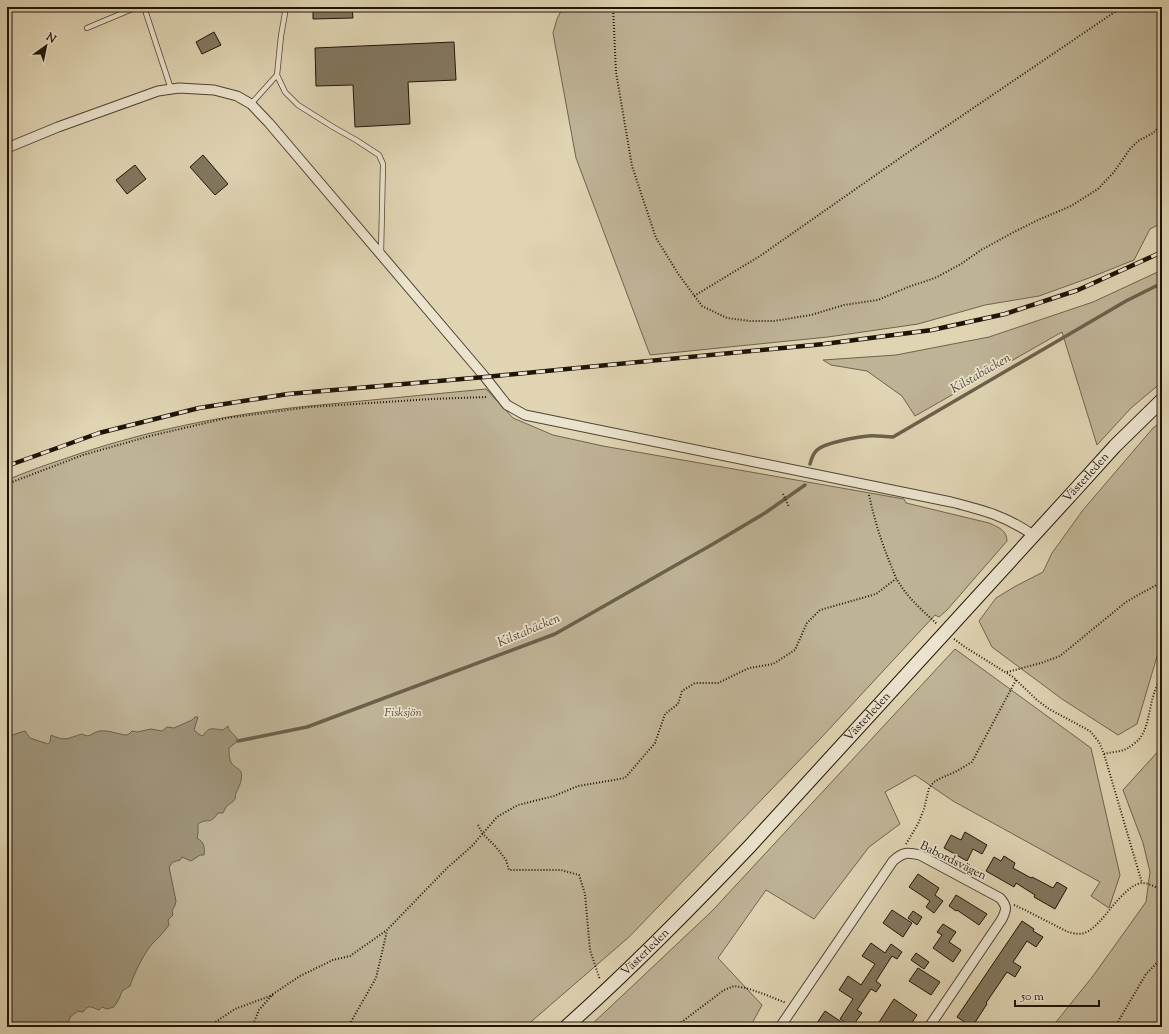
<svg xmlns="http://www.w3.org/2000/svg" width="1169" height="1034" font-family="'Sorts Mill Goudy',serif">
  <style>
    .green { fill: #bfb396; stroke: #6e644e }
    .water { fill: #9e9379; stroke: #6b604b }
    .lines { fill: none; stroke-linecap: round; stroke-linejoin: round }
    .stream { stroke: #6b604b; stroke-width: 3.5 }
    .building { fill: #837860; stroke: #1e1407 }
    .lane-casing { stroke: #4e4432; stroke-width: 6 }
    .street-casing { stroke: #4e4432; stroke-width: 11 }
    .secondary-casing { stroke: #1e1407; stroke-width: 15 }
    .path { stroke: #1e1407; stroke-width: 2; stroke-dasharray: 1 2; stroke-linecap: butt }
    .lane { stroke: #ebe3ce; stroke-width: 4.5 }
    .street { stroke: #ebe3ce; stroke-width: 9 }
    .secondary { stroke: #ebe3ce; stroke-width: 13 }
    .rail-casing { stroke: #1e1407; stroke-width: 4.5 }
    .rail { stroke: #ebe3ce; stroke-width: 3; stroke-dasharray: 9; stroke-linecap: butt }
    .labels { text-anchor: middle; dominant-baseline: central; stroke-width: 3.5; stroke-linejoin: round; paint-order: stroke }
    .street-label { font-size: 12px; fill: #1e1407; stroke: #ebe3ce }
    .park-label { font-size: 12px; font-style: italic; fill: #564c39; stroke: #ebe3ce }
    .water-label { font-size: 13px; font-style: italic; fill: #514735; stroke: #ebe3ce }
  </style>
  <rect width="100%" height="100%" fill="#e0d4b3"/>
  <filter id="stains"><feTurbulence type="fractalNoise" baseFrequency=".005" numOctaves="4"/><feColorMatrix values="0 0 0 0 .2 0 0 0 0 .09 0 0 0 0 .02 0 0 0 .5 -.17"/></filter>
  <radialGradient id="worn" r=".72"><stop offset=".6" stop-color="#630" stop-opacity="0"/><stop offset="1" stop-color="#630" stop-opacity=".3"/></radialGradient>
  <path class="green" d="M 563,7 L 1162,7 L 1162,223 L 1150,229 L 1134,260 L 1089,278 L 1039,296 L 985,305 L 918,324 L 828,337 L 650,355 L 576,158 L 553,33 L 557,19 Z
    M 1162,270 L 1162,382 L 1131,408 L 1097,445 L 1062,332 L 915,416 L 902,396 L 867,371 L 831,365 L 823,360 L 896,355 L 989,337 L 1093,302 Z
    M 486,389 L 513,418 L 553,435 L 603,446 L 904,499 L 906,503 L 989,523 C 998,527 1007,530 1007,541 L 947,610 L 939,617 L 935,615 L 820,739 L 629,937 L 525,1027 L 7,1027 L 7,480 C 26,472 45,465 64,459 C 140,432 219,416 299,407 Z
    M 1162,421 L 1162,618 L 1161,643 L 1137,724 L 1118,735 L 1062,699 L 992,647 L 979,621 L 996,598 L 1014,587 L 1043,572 L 1052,553 L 1083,510 L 1153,428 Z
    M 955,649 L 1091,748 L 1120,875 L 1109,908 L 1091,896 L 1100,882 L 953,801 L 915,775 L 885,792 L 900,824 L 869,847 L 814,919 L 766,890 L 718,958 L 762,1005 L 750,1027 L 589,1027 L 712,911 Z
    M 1162,747 L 1162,1020 L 1158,1027 L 1052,1027 L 1093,976 L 1146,902 L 1150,872 L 1143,843 L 1123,790 Z"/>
  <path class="water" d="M 195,717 L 198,717 L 194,730 L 200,735 L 203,736 C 209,726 212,729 223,730 L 228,726 C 229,733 236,734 238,741 L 229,748 C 229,754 229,762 234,766 C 236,768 239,768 241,772 C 243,779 239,787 236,793 C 235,795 236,797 235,799 C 233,803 228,804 226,807 C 225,809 224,811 223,813 L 218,813 C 209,826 208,817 198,824 L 198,833 L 197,838 C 204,842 205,847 204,855 L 200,855 L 191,861 L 182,857 L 180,860 L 173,862 L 169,867 L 176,901 L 175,905 L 172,911 L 173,915 L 168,920 L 169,925 C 164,932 158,938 152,944 C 143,955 134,974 130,986 L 122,991 L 119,999 L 114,1007 L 107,1009 L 102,1007 L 99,1010 C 91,1007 89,1004 83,1012 L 78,1011 L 70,1017 L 68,1024 L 64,1027 L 7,1027 L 7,735 L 12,735 L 25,731 L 30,738 L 48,744 L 50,742 L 51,735 C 66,742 68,738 82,734 C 91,739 91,732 100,731 C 109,730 117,734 126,735 L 129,734 L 132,731 L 137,732 L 151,729 L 162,731 L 167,727 L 174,728 L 192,720 Z"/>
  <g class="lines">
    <path class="stream" d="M 810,464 C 811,460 813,454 817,450 C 824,443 857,437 868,436 C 876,435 884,437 893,437 L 1126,301 L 1162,283
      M 238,741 L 307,727 L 555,634 L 713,544 L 765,513 L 805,485"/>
  </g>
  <path class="building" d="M 313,7 L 352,7 L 353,18 L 313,19 Z
    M 214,32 L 221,45 L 202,54 L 196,42 Z
    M 454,42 L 456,80 L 408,82 L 410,124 L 355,127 L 353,85 L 316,86 L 315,48 Z
    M 203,155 L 228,184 L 215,195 L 190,167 Z
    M 135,165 L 146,179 L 127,194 L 116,180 Z
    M 965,832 L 987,845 L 982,854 L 973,849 L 967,861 L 944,848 L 951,835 L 961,840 Z
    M 1004,856 L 1015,863 L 1013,868 L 1031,878 L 1032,877 L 1053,888 L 1057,882 L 1067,888 L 1055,909 L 1034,897 L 1035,895 L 1016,883 L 1014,887 L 986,871 L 994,857 L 1001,861 Z
    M 918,874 L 939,888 L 935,895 L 943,901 L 934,913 L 926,907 L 930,901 L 909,887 Z
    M 956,895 L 987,914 L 979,925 L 957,910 L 956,911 L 949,906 Z
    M 892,910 L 912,923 L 903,937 L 883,923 Z
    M 913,911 L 922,917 L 917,925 L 908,918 Z
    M 1022,921 L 1034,929 L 1033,931 L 1043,937 L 1036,947 L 1027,941 L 1013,962 L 1021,967 L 1015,977 L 1007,972 L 986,1003 L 987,1004 L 972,1027 L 957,1017 Z
    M 943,924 L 956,932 L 949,942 L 961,950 L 953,962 L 933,948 L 942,935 L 937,932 Z
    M 871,943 L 885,953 L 891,944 L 902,952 L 897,959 L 892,956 L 876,981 L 881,985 L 876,992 L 871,989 L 857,1010 L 862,1013 L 852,1027 L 840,1019 L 853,999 L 839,990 L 848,976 L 861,985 L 875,964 L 862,956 Z
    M 916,953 L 929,962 L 924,969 L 911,960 Z
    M 918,968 L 940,982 L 931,995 L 909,981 Z
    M 894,999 L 917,1015 L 909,1027 L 876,1027 Z
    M 825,1011 L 849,1027 L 823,1027 L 817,1023 Z"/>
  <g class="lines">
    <defs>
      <path id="lane" d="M 144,7 L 171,89
        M 283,7 L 285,13 L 281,36 L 277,75 L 285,92 L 298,105 L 333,127 L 356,140 L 379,155 L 383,164 L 381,253
        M 87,28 L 137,7
        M 251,104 L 277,75"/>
      <path id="street" d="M 7,148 L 58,127 L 158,91 L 179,88 L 214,90 L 237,96 L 251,104 L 269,123 L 485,377 L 507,405 L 525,415 L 951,502 C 983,510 1006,516 1033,535
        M 780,1027 L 893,861 C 903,852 907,852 920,855 L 1000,898 C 1008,907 1006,910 1002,919 L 929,1027"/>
      <g id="secondary">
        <path id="s1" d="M 566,1027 C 630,970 691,908 750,846 L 1076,489 L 1115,446 L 1162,400"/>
      </g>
    </defs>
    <use href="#lane" class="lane-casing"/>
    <use href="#street" class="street-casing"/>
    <use href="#secondary" class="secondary-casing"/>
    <path class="path" d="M 613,7 L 616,72 L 632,166 L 656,238 L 679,275 L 702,306 L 727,318 L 750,321 L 774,321 L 811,315 L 844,305 L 878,300 L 908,287 L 935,278 L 961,264 L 981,250 L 1014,232 L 1038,220 L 1071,206 L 1098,189 L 1114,172 L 1130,149 L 1138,141 L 1153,133 L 1162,124
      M 694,296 L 760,256 L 910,151 L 1122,7
      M 7,484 L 83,455 L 150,436 L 227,418 L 310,407 L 431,399 L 487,397
      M 783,494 L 789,507
      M 869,495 C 874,518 881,541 890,563 C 893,570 895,577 899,583 C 909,599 924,612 937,624
      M 954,639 L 965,647 L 1013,677 L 1037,700 L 1049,709 L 1090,731 L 1099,742 L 1104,754 L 1142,883
      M 1007,672 L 1041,663 L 1060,656 L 1126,602 L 1140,594 L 1162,582
      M 1104,754 C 1111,752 1121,752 1128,748 C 1131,746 1137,742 1140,738 C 1152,722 1148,695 1162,678
      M 478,825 L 483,834 L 496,847 L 506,860 L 509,870 L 561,870 L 579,875 L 585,894 L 590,950 L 600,980
      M 906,844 L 918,824 L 924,809 L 929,788 L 934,782 L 941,778 L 955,772 L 972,762 L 1016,680
      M 1014,905 L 1025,910 L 1066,931 C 1071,933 1078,935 1084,933 C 1091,931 1096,925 1101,920 C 1110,910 1128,884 1142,883 C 1149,883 1156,887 1162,891
      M 208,1027 L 235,1009 L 273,995
      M 252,1027 L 259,1010 L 273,994 L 300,976 L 333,960 L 350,956 L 387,930 L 447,868 L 472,846 L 497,817 L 518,805 L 554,796 L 578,786 L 625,778 L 655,743 L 665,714 L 678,704 L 682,691 L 695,683 L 718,683 L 749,668 L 773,664 L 795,650 L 807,623 L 820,610 L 876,594 L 897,578
      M 348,1027 L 376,978 L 387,931
      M 670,1027 L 679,1024 L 724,990 L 734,986 L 746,988 L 764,994 L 786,1003
      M 1115,1027 L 1146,974 L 1162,958"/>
    <use href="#lane" class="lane"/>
    <use href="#street" class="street"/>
    <use href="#secondary" class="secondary"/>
    <defs>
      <path id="rail" d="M 7,466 L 99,433 L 199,408 L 288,394 L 485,377 L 824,344 L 932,330 L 1005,314 L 1078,290 L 1162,252"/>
    </defs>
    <use href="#rail" class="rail-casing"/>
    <use href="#rail" class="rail"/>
  </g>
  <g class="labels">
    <g class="street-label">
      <text stroke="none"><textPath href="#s1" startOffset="757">Västerleden</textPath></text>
      <text stroke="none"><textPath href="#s1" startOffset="433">Västerleden</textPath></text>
      <text transform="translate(953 861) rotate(26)">Babordsvägen</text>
      <text stroke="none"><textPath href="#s1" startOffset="109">Västerleden</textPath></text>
    </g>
    <g class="park-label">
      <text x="403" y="713">Fisksjön</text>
    </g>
    <g class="water-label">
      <text transform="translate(981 374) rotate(-30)">Kilstabäcken</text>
      <text transform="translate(529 631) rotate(-23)">Kilstabäcken</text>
    </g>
  </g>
  <rect width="1169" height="1034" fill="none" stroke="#e0d4b3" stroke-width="24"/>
  <rect x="8" y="8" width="1153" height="1018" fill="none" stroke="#1e1407" stroke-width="2"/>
  <rect x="12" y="12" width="1145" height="1010" fill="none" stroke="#1e1407"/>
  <g transform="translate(46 46) rotate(33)" stroke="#ebe3ce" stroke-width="3" paint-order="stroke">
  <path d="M0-3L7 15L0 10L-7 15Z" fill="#1e1407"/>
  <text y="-6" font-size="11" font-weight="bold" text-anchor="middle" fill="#1e1407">N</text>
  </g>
  <path d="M1015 1000v6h84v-6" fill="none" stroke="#1e1407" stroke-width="2"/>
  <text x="1021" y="1000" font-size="12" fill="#1e1407" stroke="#ebe3ce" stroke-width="3" paint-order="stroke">50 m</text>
  <rect width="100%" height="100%" filter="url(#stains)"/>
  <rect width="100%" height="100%" fill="url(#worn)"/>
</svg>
